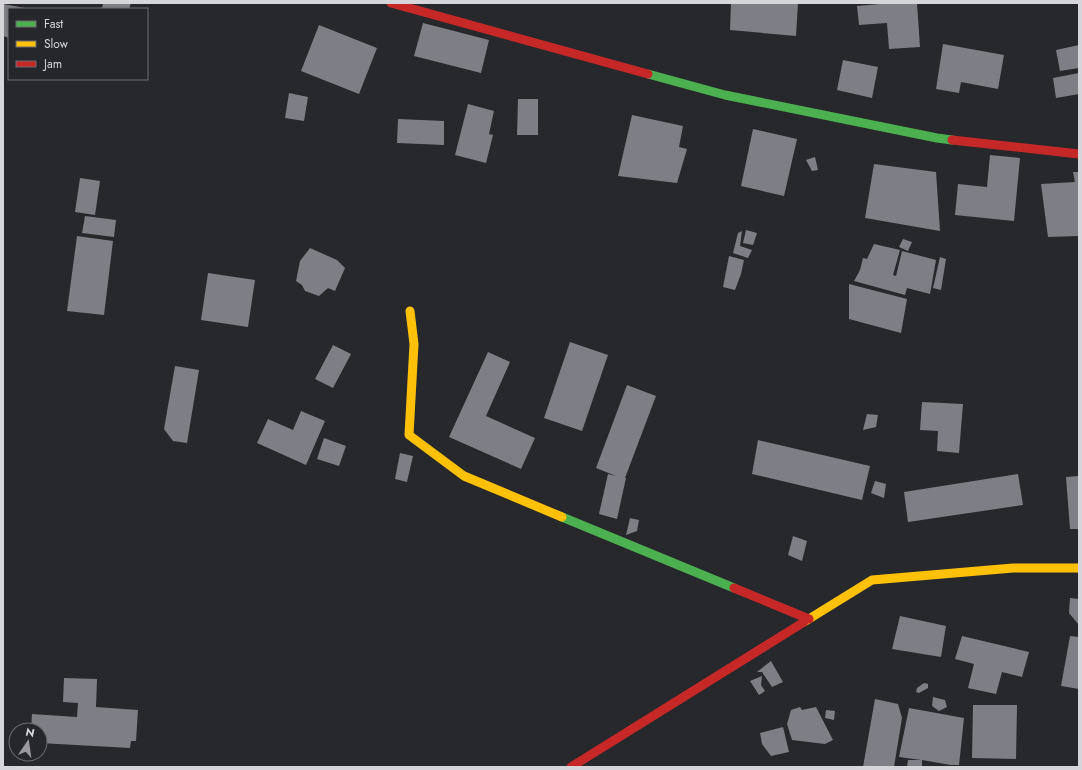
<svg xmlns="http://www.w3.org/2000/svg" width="1082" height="770" font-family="Jost,sans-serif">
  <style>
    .building { fill: #7d7e86 }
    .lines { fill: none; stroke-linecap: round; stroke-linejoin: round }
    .fast { stroke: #4caf50; stroke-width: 9 }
    .slow { stroke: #ffc107; stroke-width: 9 }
    .jam { stroke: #c62828; stroke-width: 9 }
  </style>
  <rect width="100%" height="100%" fill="#27282c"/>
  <path class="building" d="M 103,3 L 131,3 L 129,9 L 102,9 Z
    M 731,3 L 798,3 L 796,36 L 730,30 Z
    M 880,3 L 917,3 L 920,47 L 889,49 L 887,23 L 859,25 L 857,6 L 880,4 Z
    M 3,4 L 25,8 L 9,9 L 9,38 L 3,36 Z
    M 423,23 L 489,40 L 481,73 L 414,56 Z
    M 319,25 L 377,48 L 359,94 L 301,71 Z
    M 943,44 L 1004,55 L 998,89 L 961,82 L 959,93 L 936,89 Z
    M 1079,45 L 1079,68 L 1060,71 L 1056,50 Z
    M 843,60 L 878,67 L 872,98 L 837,90 Z
    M 1079,73 L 1079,94 L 1056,98 L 1053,78 Z
    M 289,93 L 308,97 L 304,121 L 285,118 Z
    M 518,99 L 538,99 L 538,135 L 517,135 Z
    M 468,104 L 494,111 L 489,134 L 493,135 L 486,163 L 455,155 Z
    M 632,115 L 683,126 L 679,147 L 687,149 L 677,183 L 618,176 Z
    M 398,119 L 444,121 L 444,145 L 397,143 Z
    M 753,129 L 797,139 L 784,196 L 741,186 Z
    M 990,155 L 1020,158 L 1014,221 L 955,215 L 958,184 L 987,187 Z
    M 815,157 L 818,170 L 812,171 L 806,160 Z
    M 874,164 L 936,172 L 940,231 L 865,218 Z
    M 1073,172 L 1079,172 L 1079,236 L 1048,237 L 1041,184 L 1075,182 Z
    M 80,178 L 100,181 L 95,215 L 75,212 Z
    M 85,216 L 116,220 L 114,237 L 82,233 Z
    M 746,230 L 757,233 L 753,245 L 743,243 Z
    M 742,231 L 740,246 L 752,250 L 748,258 L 733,253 L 738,233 Z
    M 77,236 L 113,241 L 104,315 L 67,311 Z
    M 903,239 L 912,242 L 908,251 L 899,247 Z
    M 874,244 L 900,250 L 893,275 L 896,276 L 902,251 L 936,260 L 930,294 L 907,288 L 905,295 L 854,281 L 860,270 L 863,258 L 867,259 Z
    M 310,248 L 337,260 L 345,268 L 335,291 L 328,288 L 319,296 L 305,291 L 302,285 L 296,281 L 300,261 Z
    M 729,256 L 744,260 L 741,274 L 735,290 L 723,287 Z
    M 940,257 L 946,259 L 941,290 L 933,288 Z
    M 208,273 L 255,280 L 248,327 L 201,320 Z
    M 849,284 L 907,299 L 901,333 L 849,319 Z
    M 570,342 L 608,355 L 582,431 L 544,418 Z
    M 333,345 L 351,354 L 333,388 L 315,379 Z
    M 488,352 L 510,362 L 486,416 L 535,438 L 521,469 L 449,437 Z
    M 175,366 L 199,370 L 187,443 L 173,441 L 164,429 Z
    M 627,385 L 656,396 L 625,478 L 626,478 L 617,519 L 599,514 L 608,474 L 616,476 L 596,468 Z
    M 922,402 L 963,404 L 959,453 L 937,451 L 938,431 L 920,430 Z
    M 301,411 L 325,421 L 306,465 L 257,443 L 268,419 L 293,430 Z
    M 867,414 L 878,415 L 876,427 L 863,430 Z
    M 324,438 L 346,446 L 339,466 L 317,459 Z
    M 758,440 L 870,466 L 862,500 L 752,474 Z
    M 400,453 L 413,456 L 407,482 L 395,479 Z
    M 1018,474 L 1023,505 L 908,522 L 904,492 Z
    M 1079,476 L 1079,529 L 1070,529 L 1066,477 Z
    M 875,481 L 886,484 L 884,498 L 871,493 Z
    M 630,518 L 639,520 L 637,531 L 626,535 Z
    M 793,536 L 807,541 L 802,561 L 788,555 Z
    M 1070,598 L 1079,599 L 1079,625 L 1069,613 Z
    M 900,616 L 946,626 L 941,657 L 892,649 Z
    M 962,636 L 1029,652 L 1022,677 L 1002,672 L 996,694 L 968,688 L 974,664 L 955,659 Z
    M 1070,636 L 1079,637 L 1079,689 L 1061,686 Z
    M 771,661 L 783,682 L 772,687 L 762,672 L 757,672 Z
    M 762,676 L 761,685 L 765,691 L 759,695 L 750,681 Z
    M 64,678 L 97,679 L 96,707 L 138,710 L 136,741 L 131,741 L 130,748 L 40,743 L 40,730 L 31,730 L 32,714 L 77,717 L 78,703 L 63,702 Z
    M 924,683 L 928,684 L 928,688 L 919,693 L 916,692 L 917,688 Z
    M 933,697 L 945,700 L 947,707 L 939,711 L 932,706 Z
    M 875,699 L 898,704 L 902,718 L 894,767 L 863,767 Z
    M 973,705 L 1017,705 L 1016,759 L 972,758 Z
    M 800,707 L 802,710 L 816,707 L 833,740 L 825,744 L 792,740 L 787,724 L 791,710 Z
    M 909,708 L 964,718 L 959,765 L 951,765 L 922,760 L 922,767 L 907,767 L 908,760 L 921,760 L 899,757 Z
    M 826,710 L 835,711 L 834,720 L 825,718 Z
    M 783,727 L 789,752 L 771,756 L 762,744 L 760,733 Z"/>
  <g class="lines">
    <path class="fast" d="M 648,74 L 725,95 L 937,138 L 952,140
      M 562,517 L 734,588"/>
    <path class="slow" d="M 410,311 L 414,344 L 409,435 L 464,476 L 562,517
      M 804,622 L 872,580 L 1013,568 L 1079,568"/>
    <path class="jam" d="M 391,3 L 648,74
      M 952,140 L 1079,154
      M 734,588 L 809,619
      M 571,767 L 804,622"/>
  </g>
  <rect width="1082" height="770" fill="none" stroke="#d6d6da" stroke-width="8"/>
  <rect x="8" y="8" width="140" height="72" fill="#26272d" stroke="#6c6d72"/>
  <rect x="16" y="21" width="20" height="6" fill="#4caf50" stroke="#6c6d72"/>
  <text x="44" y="28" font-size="12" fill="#d6d6da">Fast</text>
  <rect x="16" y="41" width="20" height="6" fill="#ffc107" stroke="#6c6d72"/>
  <text x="44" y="48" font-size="12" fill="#d6d6da">Slow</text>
  <rect x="16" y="61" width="20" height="6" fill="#c62828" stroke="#6c6d72"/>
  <text x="44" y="68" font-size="12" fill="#d6d6da">Jam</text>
  <g transform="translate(28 742) rotate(13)"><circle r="19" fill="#26272d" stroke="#6c6d72"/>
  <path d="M0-3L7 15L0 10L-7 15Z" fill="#99999d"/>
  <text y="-6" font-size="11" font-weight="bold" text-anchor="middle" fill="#d6d6da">N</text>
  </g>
</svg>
